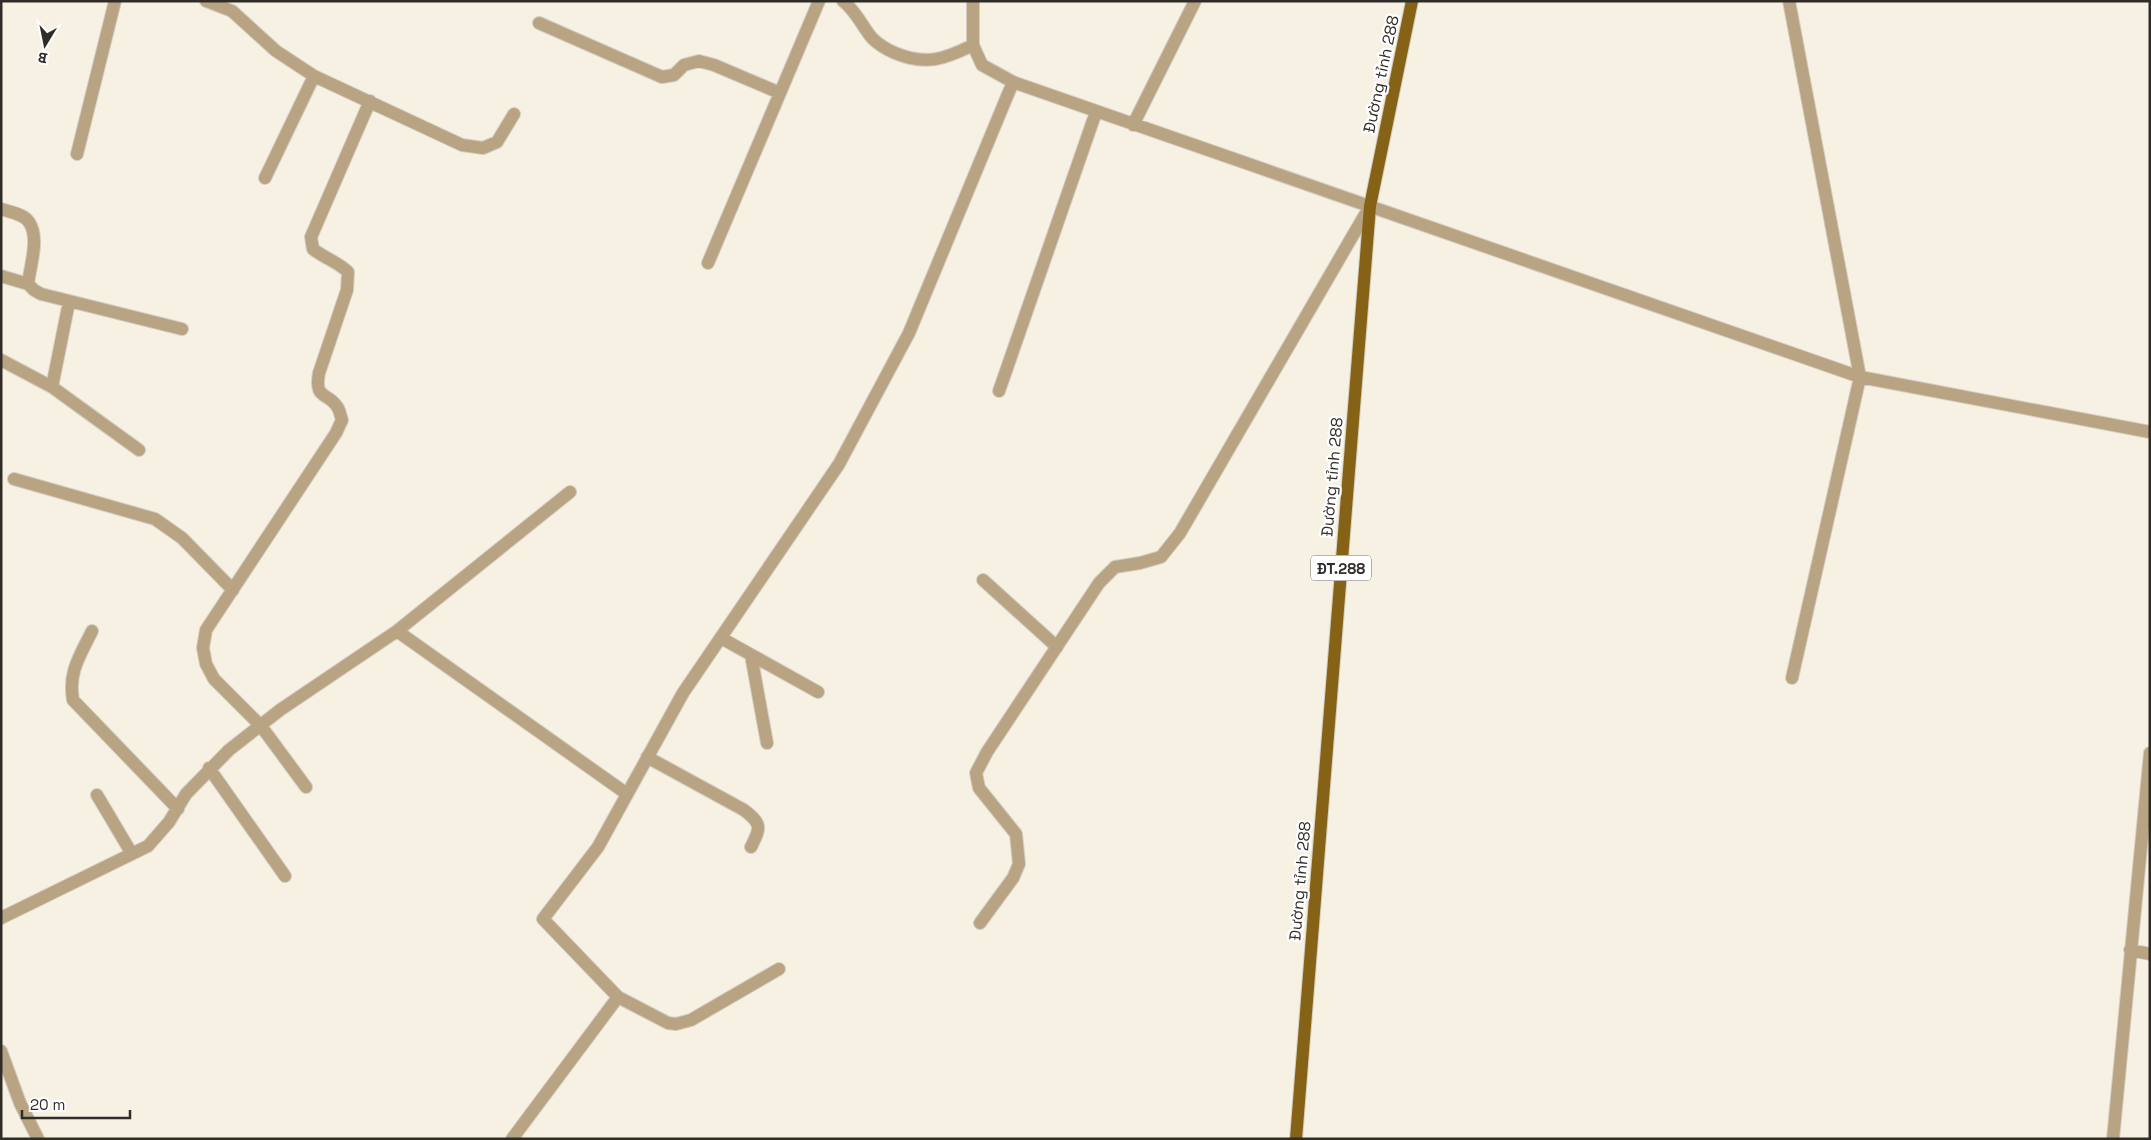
<svg xmlns="http://www.w3.org/2000/svg" width="2151" height="1140" font-family="'Space Grotesk',sans-serif">
  <style>
    .lines { fill: none; stroke-linecap: round; stroke-linejoin: round }
    .minor-casing { stroke: #d3cec2; stroke-width: 14 }
    .major-casing { stroke: #d3cec2; stroke-width: 14 }
    .minor { stroke: #b8a482; stroke-width: 12 }
    .major { stroke: #866216; stroke-width: 12 }
    .labels { text-anchor: middle; dominant-baseline: central; stroke-width: 4.5; stroke-linejoin: round; paint-order: stroke }
    .shield { fill: #fff; stroke: #6e6c69; stroke-width: 1 }
    .shield-label { font-size: 15px; font-weight: bold; fill: #302d29 }
    .street-label { font-size: 16px; fill: #302d29; stroke: #fff }
  </style>
  <rect width="100%" height="100%" fill="#f7f1e4"/>
  <g class="lines">
    <defs>
      <path id="minor" d="M 206,1 L 232,11 L 276,51 L 314,76 L 462,145 L 483,148 L 497,142 L 514,114
        M 843,1 C 856,11 862,26 872,38 C 878,44 888,50 895,53 C 926,66 945,59 973,45
        M 973,1 L 973,45 L 982,65 L 1013,82 L 1860,377 L 2150,432
        M 1789,1 L 1860,377 L 1792,678
        M 539,23 L 662,77 L 674,75 L 684,65 L 699,61 L 714,65 L 780,93
        M 1133,125 L 1195,1
        M 77,154 L 115,1
        M 265,178 L 314,76
        M 1,209 C 10,212 24,214 29,222 C 40,238 30,266 28,284 L 34,290 L 41,294 L 182,329
        M 708,263 L 819,1
        M 1,276 L 28,284
        M 69,302 L 52,387 L 139,450
        M 1,360 L 52,387
        M 999,391 L 1096,112
        M 14,479 L 155,519 L 182,538 L 233,590
        M 983,580 L 1057,647
        M 92,631 C 80,656 68,672 73,700 L 178,809
        M 397,631 L 570,492
        M 721,638 L 818,692
        M 751,655 L 767,743
        M 647,757 L 744,810 C 762,824 761,827 751,847
        M 209,768 L 285,876
        M 306,787 L 261,726 L 214,679 L 206,664 L 203,648 L 206,630 L 336,433 L 342,420 C 341,417 340,412 338,408 C 328,391 314,401 319,373 L 347,290 L 348,272 C 338,262 324,258 313,249 L 311,237 L 370,101
        M 97,795 L 132,854
        M 1,918 L 148,846 L 169,822 L 186,794 L 229,750 L 280,710 L 397,631 L 627,794
        M 980,923 L 1013,878 L 1019,864 L 1016,834 L 979,788 L 976,773 L 987,752 L 1099,583 L 1115,567 L 1140,563 L 1161,557 L 1180,533 L 1370,206
        M 2130,950 L 2150,954
        M 618,997 L 668,1023 L 676,1024 L 691,1020 L 779,969
        M 1,1051 L 20,1103 L 38,1139
        M 512,1139 L 618,997 L 543,919 L 598,847 L 683,693 L 839,464 L 909,333 L 1013,82
        M 2113,1139 L 2150,753"/>
      <path id="major" d="M 1296,1139 L 1370,206 L 1412,1"/>
    </defs>
    <use href="#minor" class="minor-casing"/>
    <use href="#major" class="major-casing"/>
    <use href="#minor" class="minor"/>
    <use href="#major" class="major"/>
  </g>
  <g class="labels">
    <rect class="shield" x="1311" y="555.5" width="60" height="25" rx="4"/>
    <g class="shield-label">
      <text x="1341" y="568">ĐT.288</text>
    </g>
    <g class="street-label">
      <text transform="translate(1381 74) rotate(-78)">Đường tỉnh 288</text>
      <text transform="translate(1332 477) rotate(-85)">Đường tỉnh 288</text>
      <text transform="translate(1300 881) rotate(-85)">Đường tỉnh 288</text>
    </g>
  </g>
  <rect width="2151" height="1140" fill="none" stroke="#302d29" stroke-width="5"/>
  <g transform="translate(45 45) rotate(190)" stroke="#ffffff" stroke-width="4" paint-order="stroke">
  <path d="M0-4L9 19L0 12L-9 19Z" fill="#302d29"/>
  <text y="-8" font-size="14" font-weight="bold" text-anchor="middle" fill="#302d29">B</text>
  </g>
  <path d="M22 1110v8h108v-8" fill="none" stroke="#302d29" stroke-width="2.5"/>
  <text x="30" y="1110" font-size="15" fill="#302d29" stroke="#ffffff" stroke-width="4" paint-order="stroke">20 m</text>
</svg>
